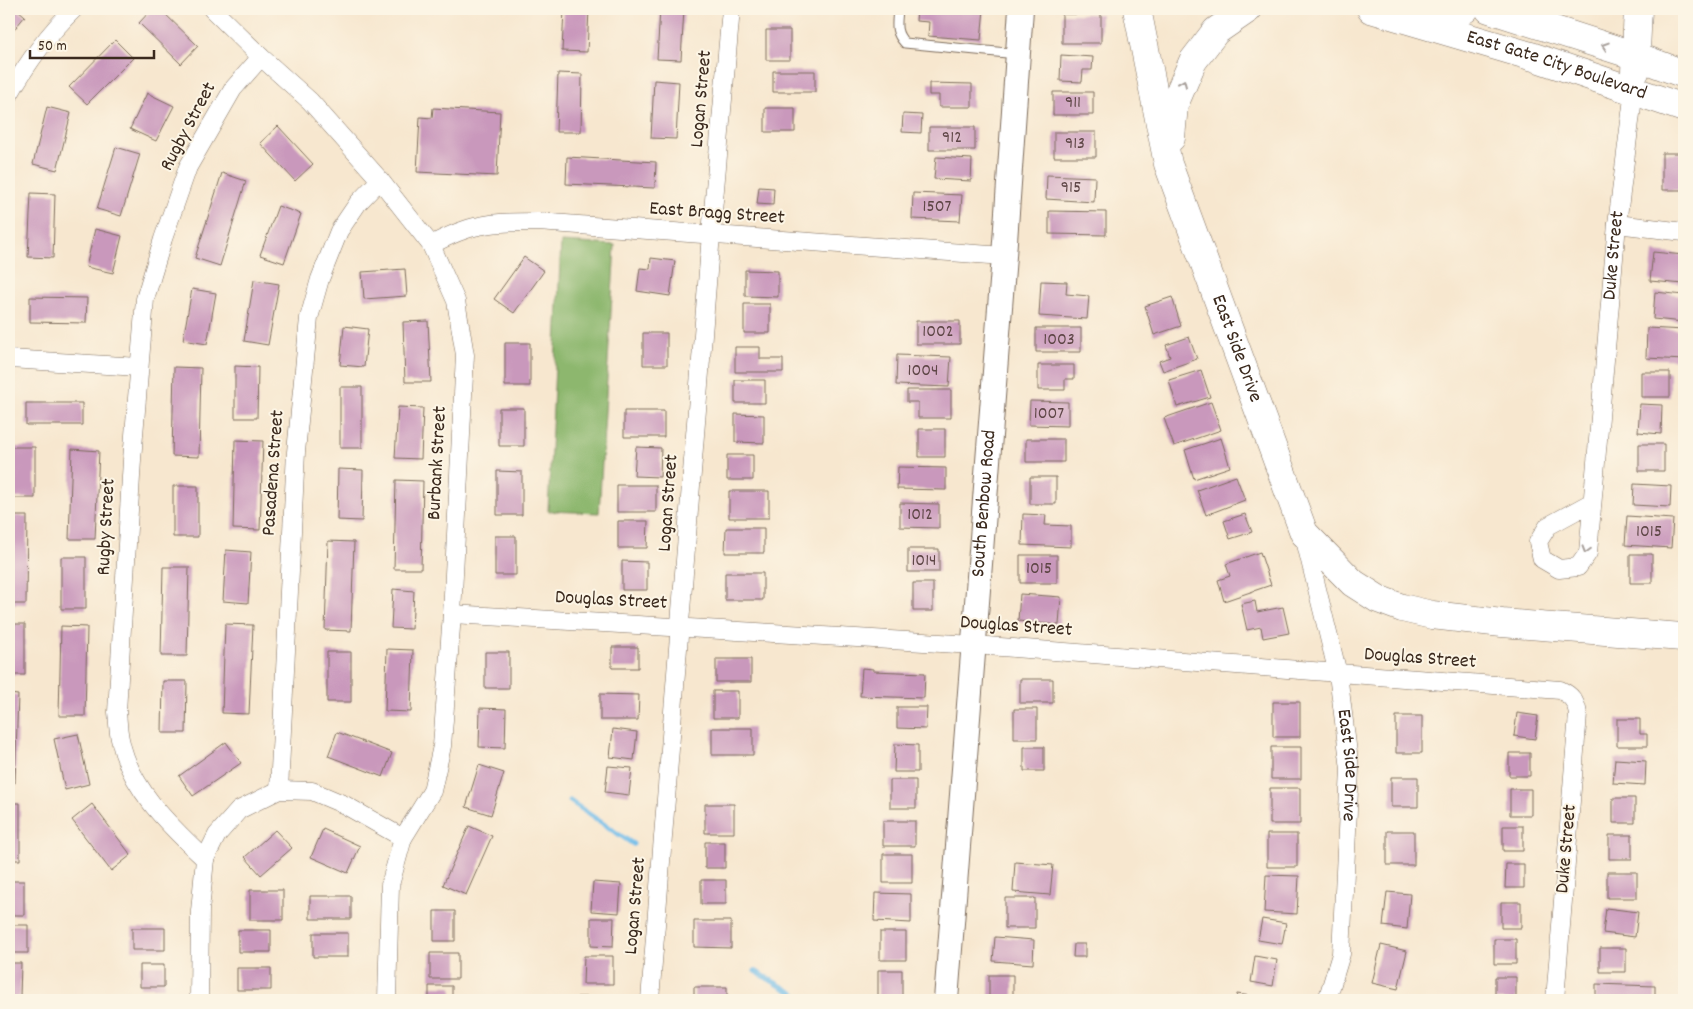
<svg xmlns="http://www.w3.org/2000/svg" width="1693" height="1009" font-family="Dekko,sans-serif">
  <style>
    .forest { fill: #8db76e; stroke: #647046 }
    .lines { fill: none; stroke-linecap: round; stroke-linejoin: round }
    .stream { stroke: #6fbce9; stroke-width: 5 }
    .building { fill: #c998bc }
    .lane-casing { stroke: #7d6c5c; stroke-width: 11 }
    .street-casing { stroke: #7d6c5c; stroke-width: 19 }
    .secondary-casing { stroke: #7d6c5c; stroke-width: 26 }
    .primary-casing { stroke: #7d6c5c; stroke-width: 29 }
    .highway-casing { stroke: #7d6c5c; stroke-width: 29 }
    .lane { stroke: #fff; stroke-width: 9 }
    .street { stroke: #fff; stroke-width: 18 }
    .secondary { stroke: #fff; stroke-width: 24 }
    .primary { stroke: #fff; stroke-width: 28 }
    .highway { stroke: #fff; stroke-width: 28 }
    .oneway { stroke: #a79f9a }
    .labels { text-anchor: middle; dominant-baseline: central; stroke-width: 4; stroke-linejoin: round; paint-order: stroke }
    .number-label { font-size: 18px; fill: #5e4646 }
    .street-label { font-size: 20px; fill: #3b2a1e; stroke: #fcf5e5 }
  </style>
  <rect width="100%" height="100%" fill="#fcf5e5"/>
  <filter id="ink" filterUnits="userSpaceOnUse"><feTurbulence type="fractalNoise" baseFrequency=".02" numOctaves="2"/><feDisplacementMap in="SourceGraphic" scale="10" xChannelSelector="R" yChannelSelector="G"/><feConvolveMatrix kernelMatrix="1 2 1 2 8 2 1 2 1" color-interpolation-filters="sRGB"/></filter>
  <filter id="wash" filterUnits="userSpaceOnUse"><feTurbulence type="fractalNoise" baseFrequency=".0096" numOctaves="4" result="noise"/><feDisplacementMap in="SourceGraphic" scale="20" xChannelSelector="R" yChannelSelector="G"/><feGaussianBlur stdDeviation="1.12" result="paint"/><feColorMatrix in="noise" values="0 0 0 0 0 0 0 0 0 0 0 0 0 0 0 0 0 1.4 0 .05"/><feComposite in="paint" operator="in"/></filter>
  <g filter="url(#wash)">
    <rect width="100%" height="100%" fill="#f7e7cf"/>
    <path class="forest" d="M 561,242 L 615,245 L 599,513 L 548,511 Z"/>
    <g class="lines">
      <path class="stream" d="M 570,801 L 633,844
        M 755,971 L 805,1000"/>
    </g>
    <g id="blocks">
      <path class="building" d="M 9,9 L 17,9 L 25,16 L 9,36 Z
        M 152,9 L 160,9 L 198,46 L 181,64 L 139,23 Z
        M 564,9 L 589,9 L 587,52 L 562,51 Z
        M 660,9 L 684,9 L 681,60 L 657,59 Z
        M 917,9 L 984,9 L 981,40 L 928,36 L 929,22 L 916,21 Z
        M 1062,14 L 1101,14 L 1101,43 L 1062,43 Z
        M 766,30 L 790,30 L 790,60 L 766,60 Z
        M 115,40 L 133,58 L 87,104 L 69,87 Z
        M 1061,55 L 1093,57 L 1092,70 L 1083,70 L 1082,82 L 1060,81 Z
        M 773,71 L 815,71 L 815,92 L 773,92 Z
        M 558,73 L 582,74 L 581,132 L 556,132 Z
        M 654,80 L 679,82 L 676,139 L 651,138 Z
        M 929,83 L 972,84 L 972,107 L 939,107 L 939,95 L 929,95 Z
        M 1053,92 L 1093,92 L 1093,115 L 1053,115 Z
        M 147,93 L 174,106 L 156,141 L 130,129 Z
        M 47,107 L 71,113 L 57,170 L 33,164 Z
        M 433,108 L 500,112 L 497,176 L 417,172 L 420,117 L 432,118 Z
        M 765,108 L 795,108 L 795,132 L 765,132 Z
        M 903,114 L 922,115 L 921,133 L 902,132 Z
        M 278,126 L 313,164 L 295,181 L 260,143 Z
        M 929,127 L 975,127 L 975,150 L 929,150 Z
        M 1054,132 L 1096,132 L 1096,157 L 1054,157 Z
        M 116,147 L 140,154 L 121,216 L 97,209 Z
        M 1662,153 L 1684,153 L 1684,190 L 1662,190 Z
        M 567,157 L 656,162 L 655,188 L 566,184 Z
        M 936,157 L 972,159 L 971,181 L 934,179 Z
        M 222,173 L 246,181 L 220,266 L 195,258 Z
        M 1047,175 L 1095,177 L 1094,202 L 1046,199 Z
        M 759,187 L 774,188 L 773,205 L 757,204 Z
        M 31,193 L 55,194 L 53,258 L 28,257 Z
        M 913,193 L 962,195 L 960,221 L 912,219 Z
        M 278,206 L 301,214 L 284,263 L 260,255 Z
        M 1049,211 L 1106,212 L 1106,235 L 1049,234 Z
        M 95,229 L 122,236 L 113,273 L 86,267 Z
        M 1653,252 L 1684,255 L 1684,284 L 1650,281 Z
        M 524,257 L 544,271 L 514,313 L 494,299 Z
        M 651,258 L 675,261 L 670,296 L 637,291 L 640,268 L 650,269 Z
        M 405,269 L 407,296 L 364,299 L 362,272 Z
        M 745,270 L 778,271 L 778,297 L 745,296 Z
        M 254,280 L 279,284 L 268,345 L 244,341 Z
        M 1041,281 L 1067,282 L 1066,294 L 1089,296 L 1087,319 L 1039,316 Z
        M 192,289 L 216,293 L 207,344 L 183,340 Z
        M 1655,292 L 1684,295 L 1684,322 L 1653,319 Z
        M 30,297 L 87,298 L 86,323 L 30,322 Z
        M 1172,297 L 1181,326 L 1154,335 L 1145,306 Z
        M 744,304 L 770,304 L 770,333 L 744,333 Z
        M 428,321 L 431,382 L 405,382 L 403,322 Z
        M 916,321 L 960,321 L 960,344 L 916,344 Z
        M 344,326 L 368,329 L 364,367 L 340,365 Z
        M 1036,328 L 1081,328 L 1081,352 L 1036,352 Z
        M 1647,328 L 1684,330 L 1684,360 L 1646,358 Z
        M 643,333 L 667,333 L 667,365 L 643,365 Z
        M 1189,337 L 1197,359 L 1163,371 L 1159,361 L 1170,357 L 1166,345 Z
        M 505,343 L 530,343 L 530,386 L 505,386 Z
        M 735,347 L 760,347 L 760,359 L 783,359 L 783,372 L 735,372 Z
        M 897,355 L 951,357 L 949,387 L 896,385 Z
        M 1038,365 L 1074,365 L 1074,379 L 1065,379 L 1065,390 L 1038,390 Z
        M 235,366 L 258,367 L 257,418 L 235,418 Z
        M 174,367 L 201,368 L 199,457 L 172,456 Z
        M 1201,370 L 1210,397 L 1177,407 L 1169,380 Z
        M 1641,372 L 1670,372 L 1670,397 L 1641,397 Z
        M 735,380 L 765,380 L 765,403 L 735,403 Z
        M 340,387 L 362,387 L 362,448 L 340,448 Z
        M 907,390 L 951,390 L 951,418 L 918,418 L 918,402 L 907,402 Z
        M 1030,401 L 1068,402 L 1068,426 L 1029,425 Z
        M 1211,402 L 1221,430 L 1174,446 L 1164,418 Z
        M 26,403 L 82,403 L 82,425 L 26,425 Z
        M 1640,404 L 1662,405 L 1661,434 L 1638,432 Z
        M 398,407 L 423,408 L 421,459 L 395,458 Z
        M 499,408 L 524,408 L 524,446 L 499,446 Z
        M 624,411 L 664,411 L 664,437 L 624,437 Z
        M 735,414 L 764,415 L 764,443 L 735,442 Z
        M 919,429 L 945,429 L 945,457 L 919,457 Z
        M 1221,438 L 1230,467 L 1194,479 L 1185,450 Z
        M 1026,439 L 1064,439 L 1064,462 L 1026,462 Z
        M 235,440 L 263,441 L 260,530 L 233,529 Z
        M 1639,444 L 1664,444 L 1664,471 L 1639,471 Z
        M 10,447 L 35,447 L 35,498 L 10,498 Z
        M 636,447 L 661,448 L 660,477 L 634,476 Z
        M 72,449 L 99,451 L 95,539 L 69,539 Z
        M 727,455 L 753,455 L 753,480 L 727,480 Z
        M 898,467 L 946,468 L 946,490 L 897,489 Z
        M 338,469 L 363,470 L 362,521 L 337,520 Z
        M 497,471 L 522,472 L 522,515 L 497,515 Z
        M 1236,476 L 1245,500 L 1206,515 L 1197,490 Z
        M 1030,477 L 1056,477 L 1056,504 L 1030,504 Z
        M 396,480 L 423,481 L 421,569 L 394,569 Z
        M 1634,484 L 1671,486 L 1670,507 L 1633,505 Z
        M 617,485 L 656,485 L 656,512 L 617,512 Z
        M 173,486 L 198,486 L 198,537 L 173,537 Z
        M 729,491 L 769,491 L 769,518 L 729,518 Z
        M 900,503 L 939,504 L 939,528 L 900,527 Z
        M 1023,514 L 1046,515 L 1045,525 L 1071,526 L 1071,547 L 1022,545 Z
        M 1245,514 L 1252,532 L 1230,539 L 1224,521 Z
        M 9,516 L 27,516 L 26,604 L 9,604 Z
        M 1627,516 L 1673,519 L 1671,548 L 1625,545 Z
        M 618,521 L 648,521 L 647,548 L 618,548 Z
        M 726,528 L 764,528 L 764,553 L 725,553 Z
        M 495,536 L 516,536 L 516,575 L 495,575 Z
        M 328,541 L 354,542 L 351,631 L 325,630 Z
        M 908,549 L 939,549 L 939,572 L 908,572 Z
        M 226,550 L 251,552 L 248,603 L 223,601 Z
        M 1260,552 L 1271,585 L 1224,601 L 1218,580 L 1230,576 L 1226,564 Z
        M 1630,554 L 1652,554 L 1652,583 L 1630,583 Z
        M 1020,555 L 1057,555 L 1057,583 L 1020,583 Z
        M 61,557 L 86,557 L 86,609 L 61,609 Z
        M 622,561 L 647,562 L 647,590 L 622,590 Z
        M 163,567 L 189,567 L 187,656 L 161,656 Z
        M 725,573 L 763,573 L 763,600 L 725,600 Z
        M 913,583 L 933,583 L 933,611 L 913,611 Z
        M 393,589 L 414,591 L 412,629 L 391,628 Z
        M 1020,594 L 1061,597 L 1059,625 L 1018,621 Z
        M 1255,601 L 1257,612 L 1283,607 L 1289,633 L 1263,638 L 1261,627 L 1247,630 L 1241,604 Z
        M 9,624 L 25,624 L 25,675 L 9,675 Z
        M 225,624 L 253,625 L 249,714 L 222,713 Z
        M 61,626 L 87,627 L 85,716 L 59,716 Z
        M 612,647 L 638,647 L 638,668 L 612,668 Z
        M 387,649 L 413,650 L 411,712 L 385,711 Z
        M 327,652 L 351,652 L 351,702 L 327,702 Z
        M 485,652 L 509,652 L 509,688 L 485,688 Z
        M 716,659 L 751,659 L 751,682 L 716,682 Z
        M 862,668 L 873,669 L 873,671 L 925,673 L 924,698 L 860,696 Z
        M 1020,679 L 1053,679 L 1053,703 L 1020,703 Z
        M 163,681 L 187,681 L 186,733 L 162,733 Z
        M 713,691 L 738,691 L 738,718 L 713,718 Z
        M 9,694 L 18,695 L 15,783 L 9,783 Z
        M 600,694 L 639,695 L 638,720 L 600,720 Z
        M 1273,702 L 1300,702 L 1300,737 L 1273,737 Z
        M 897,707 L 927,707 L 926,729 L 897,728 Z
        M 480,708 L 506,709 L 505,748 L 479,747 Z
        M 1014,709 L 1037,709 L 1037,739 L 1014,739 Z
        M 1517,713 L 1538,716 L 1535,739 L 1514,736 Z
        M 1396,716 L 1422,716 L 1422,753 L 1396,753 Z
        M 1617,719 L 1640,719 L 1640,734 L 1647,734 L 1647,746 L 1617,746 Z
        M 712,728 L 753,728 L 753,755 L 712,755 Z
        M 613,729 L 637,732 L 634,760 L 610,757 Z
        M 337,732 L 392,753 L 383,777 L 328,756 Z
        M 78,734 L 89,784 L 65,790 L 54,739 Z
        M 226,742 L 241,763 L 193,796 L 179,776 Z
        M 895,744 L 918,745 L 918,772 L 894,772 Z
        M 1024,747 L 1044,747 L 1044,771 L 1024,771 Z
        M 1271,747 L 1301,747 L 1301,779 L 1271,779 Z
        M 1509,753 L 1530,753 L 1530,776 L 1509,776 Z
        M 1615,759 L 1646,761 L 1645,785 L 1613,783 Z
        M 479,765 L 504,773 L 491,815 L 466,807 Z
        M 608,766 L 632,768 L 629,795 L 605,792 Z
        M 1391,777 L 1418,777 L 1418,807 L 1391,807 Z
        M 890,780 L 916,780 L 916,808 L 890,808 Z
        M 1270,788 L 1300,788 L 1300,824 L 1270,824 Z
        M 1510,789 L 1531,789 L 1531,815 L 1510,815 Z
        M 1613,798 L 1635,798 L 1635,823 L 1613,823 Z
        M 9,803 L 20,803 L 20,860 L 9,860 Z
        M 92,804 L 131,855 L 111,871 L 72,820 Z
        M 705,804 L 734,804 L 734,833 L 705,833 Z
        M 883,821 L 915,821 L 915,846 L 883,846 Z
        M 469,826 L 492,836 L 466,895 L 443,885 Z
        M 1503,826 L 1523,826 L 1523,851 L 1503,851 Z
        M 323,829 L 360,846 L 348,873 L 311,857 Z
        M 275,830 L 292,848 L 261,875 L 245,857 Z
        M 1387,831 L 1414,831 L 1414,865 L 1387,865 Z
        M 1267,834 L 1297,834 L 1297,867 L 1267,867 Z
        M 1609,835 L 1632,835 L 1632,859 L 1609,859 Z
        M 705,842 L 725,842 L 725,868 L 705,868 Z
        M 883,854 L 912,854 L 912,883 L 883,883 Z
        M 1015,862 L 1053,865 L 1050,895 L 1013,892 Z
        M 1506,864 L 1524,864 L 1524,888 L 1505,888 Z
        M 1607,872 L 1637,872 L 1637,898 L 1607,898 Z
        M 1266,875 L 1299,876 L 1297,914 L 1264,912 Z
        M 701,880 L 726,880 L 726,904 L 701,904 Z
        M 9,881 L 24,881 L 24,915 L 9,915 Z
        M 593,882 L 621,884 L 619,913 L 591,911 Z
        M 250,890 L 283,890 L 283,920 L 250,920 Z
        M 1387,892 L 1410,894 L 1407,929 L 1383,926 Z
        M 875,893 L 911,894 L 911,923 L 874,921 Z
        M 310,896 L 351,896 L 351,919 L 310,919 Z
        M 1005,898 L 1035,898 L 1035,928 L 1005,928 Z
        M 1501,902 L 1521,902 L 1521,928 L 1501,928 Z
        M 1606,908 L 1638,912 L 1635,937 L 1603,933 Z
        M 434,911 L 455,911 L 455,941 L 434,941 Z
        M 591,918 L 614,918 L 613,947 L 591,946 Z
        M 1262,919 L 1286,923 L 1282,944 L 1258,940 Z
        M 694,921 L 731,921 L 731,948 L 694,947 Z
        M 9,925 L 28,925 L 28,953 L 9,953 Z
        M 132,928 L 165,928 L 165,950 L 132,950 Z
        M 238,930 L 271,930 L 271,952 L 238,952 Z
        M 880,932 L 906,932 L 906,960 L 880,960 Z
        M 313,933 L 348,933 L 348,957 L 313,957 Z
        M 995,937 L 1034,940 L 1033,964 L 993,961 Z
        M 1494,939 L 1516,939 L 1516,964 L 1494,964 Z
        M 1074,944 L 1085,944 L 1085,957 L 1073,957 Z
        M 1381,945 L 1407,951 L 1398,989 L 1372,983 Z
        M 1600,948 L 1626,948 L 1626,972 L 1600,972 Z
        M 430,953 L 458,953 L 458,979 L 430,979 Z
        M 584,956 L 613,956 L 613,984 L 583,984 Z
        M 1255,956 L 1277,960 L 1273,986 L 1251,982 Z
        M 9,963 L 21,963 L 20,997 L 9,997 Z
        M 140,965 L 164,965 L 164,987 L 140,987 Z
        M 237,968 L 271,968 L 271,990 L 237,990 Z
        M 878,970 L 902,970 L 902,998 L 878,998 Z
        M 989,975 L 1013,975 L 1013,998 L 989,998 Z
        M 1495,977 L 1516,977 L 1516,1000 L 1495,1000 Z
        M 1596,984 L 1655,986 L 1655,1000 L 1596,1000 Z
        M 429,986 L 452,986 L 452,1000 L 429,1000 Z
        M 694,987 L 727,987 L 727,1000 L 694,1000 Z
        M 1237,994 L 1271,999 L 1271,1000 L 1236,1000 Z
        M 577,997 L 610,997 L 610,1000 L 577,1000 Z"/>
    </g>
  </g>
  <g filter="url(#ink)">
    <use href="#blocks" fill-opacity="0" stroke="#7d6c5c" stroke-width="1"/>
    <g class="lines">
      <defs>
        <path id="lane" d="M 898,9 C 897,23 894,32 905,43 L 1017,54"/>
        <g id="street">
          <path d="M 212,9 L 261,57 L 310,101 L 380,180 L 431,245 L 456,301 L 465,355 L 452,614 L 442,746 L 432,791 L 403,838 L 390,885 L 387,1000"/>
          <path d="M 9,95 C 27,63 48,34 74,9"/>
          <path d="M 1617,224 L 1684,232"/>
          <path d="M 431,245 C 446,237 462,229 479,226 C 498,222 518,222 538,222 L 1004,256"/>
          <path d="M 9,359 L 139,367"/>
          <path id="s1" d="M 1592,502 L 1548,526 L 1538,542 L 1542,559 L 1559,569 L 1578,567 L 1588,553 L 1617,224 L 1634,90"/>
          <path id="s2" d="M 1304,536 L 1338,674 L 1350,769 L 1341,954 L 1327,1000"/>
          <path d="M 452,614 L 974,645 L 1560,690 C 1571,695 1576,701 1578,714 L 1555,1000"/>
          <path d="M 279,790 L 296,452 L 309,318 L 320,279 L 339,231 L 358,203 L 380,180"/>
          <path d="M 205,859 L 217,835 L 239,810 L 279,790 L 312,791 L 345,805 L 403,838"/>
          <path d="M 199,1000 L 200,911 L 205,859 C 170,826 130,789 120,739 C 118,730 118,721 117,712 L 132,460 L 145,299 L 163,239 L 188,167 L 233,89 L 261,57"/>
          <path d="M 650,1000 L 711,234 L 731,9"/>
        </g>
        <g id="secondary">
          <path id="s3" d="M 946,1000 L 1004,256 L 1021,9"/>
        </g>
        <g id="primary">
          <path id="s4" d="M 1137,9 L 1168,164 L 1304,533 L 1353,583 L 1378,599 L 1402,608 L 1432,615 L 1502,623 L 1682,637"/>
          <path id="s5" d="M 1371,9 L 1534,57 L 1684,108"/>
          <path d="M 1489,9 L 1636,56 L 1684,74"/>
          <path d="M 1436,27 L 1465,9"/>
          <path d="M 1635,72 L 1638,9"/>
          <path d="M 1171,138 L 1174,105 L 1193,61 L 1216,31 L 1248,9"/>
        </g>
        <path id="highway" d="M 1682,637 L 1684,638"/>
      </defs>
      <use href="#lane" class="lane-casing"/>
      <use href="#street" class="street-casing"/>
      <use href="#secondary" class="secondary-casing"/>
      <use href="#primary" class="primary-casing"/>
      <use href="#highway" class="highway-casing"/>
      <use href="#lane" class="lane"/>
      <use href="#street" class="street"/>
      <use href="#secondary" class="secondary"/>
      <use href="#primary" class="primary"/>
      <use href="#highway" class="highway"/>
    </g>
    <defs><path id="oneway-chevron" d="M-2-3.5L2.5 0L-2 3.5" fill="none" stroke-width="1.6" stroke-linecap="round" stroke-linejoin="round" transform="scale(1.25)"/></defs>
    <g class="oneway">
      <use href="#oneway-chevron" transform="translate(1605 46) rotate(-162)"/>
      <use href="#oneway-chevron" transform="translate(1183 83) rotate(-67)"/>
      <use href="#oneway-chevron" transform="translate(1586 550) rotate(106)"/>
    </g>
  </g>
  <g class="labels">
    <g class="number-label">
      <text x="1073" y="103">911</text>
      <text x="952" y="138">912</text>
      <text x="1075" y="144">913</text>
      <text x="1071" y="188">915</text>
      <text x="937" y="207">1507</text>
      <text x="938" y="332">1002</text>
      <text x="1059" y="340">1003</text>
      <text x="923" y="371">1004</text>
      <text x="1049" y="414">1007</text>
      <text x="920" y="515">1012</text>
      <text x="1649" y="532">1015</text>
      <text x="924" y="561">1014</text>
      <text x="1039" y="569">1015</text>
    </g>
    <g class="street-label">
      <text stroke="none"><textPath href="#s5" startOffset="194">East Gate City Boulevard</textPath></text>
      <text transform="translate(702 99) rotate(-85)">Logan Street</text>
      <text transform="translate(189 127) rotate(-62)">Rugby Street</text>
      <text transform="translate(717 214) rotate(4)">East Bragg Street</text>
      <text stroke="none"><textPath href="#s1" startOffset="441">Duke Street</textPath></text>
      <text stroke="none"><textPath href="#s4" startOffset="355">East Side Drive</textPath></text>
      <text transform="translate(438 463) rotate(-87)">Burbank Street</text>
      <text transform="translate(274 473) rotate(-86)">Pasadena Street</text>
      <text transform="translate(669 503) rotate(-86)">Logan Street</text>
      <text stroke="none"><textPath href="#s3" startOffset="498">South Benbow Road</textPath></text>
      <text transform="translate(107 527) rotate(-87)">Rugby Street</text>
      <text transform="translate(611 601) rotate(3)">Douglas Street</text>
      <text transform="translate(1016 627) rotate(4)">Douglas Street</text>
      <text transform="translate(1420 659) rotate(4)">Douglas Street</text>
      <text stroke="none"><textPath href="#s2" startOffset="234">East Side Drive</textPath></text>
      <text transform="translate(1567 849) rotate(-85)">Duke Street</text>
      <text transform="translate(636 906) rotate(-85)">Logan Street</text>
    </g>
  </g>
  <rect width="1693" height="1009" fill="none" stroke="#fcf5e5" stroke-width="30"/>
  <path d="M30 50v8h124v-8" fill="none" stroke="#3b2a1e" stroke-width="2.5"/>
  <text x="38" y="50" font-size="15" fill="#3b2a1e" stroke="#fcf5e5" stroke-width="4" paint-order="stroke">50 m</text>
</svg>
